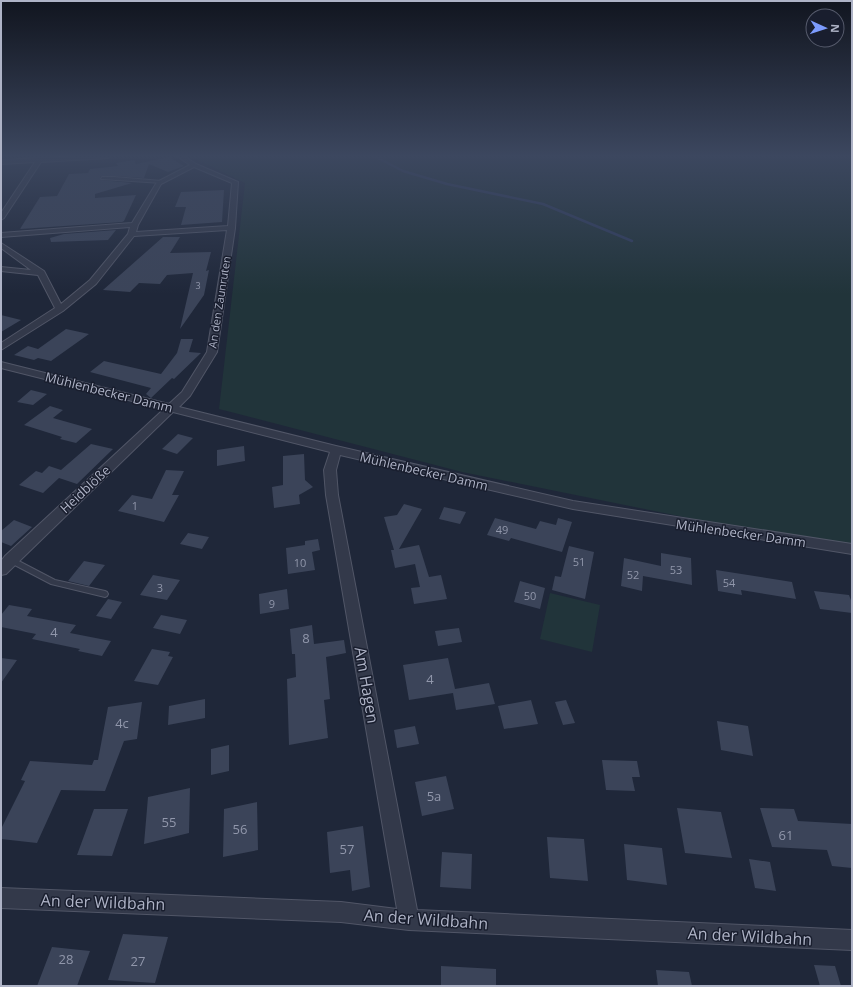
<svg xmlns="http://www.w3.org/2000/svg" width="853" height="987" font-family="'Open Sans',sans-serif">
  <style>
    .green { fill: #21343a }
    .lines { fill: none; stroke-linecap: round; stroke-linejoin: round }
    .stream { stroke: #303d5f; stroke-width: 2.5 }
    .building { fill: #3b4459 }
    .lane-casing { stroke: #515667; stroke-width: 2 }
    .street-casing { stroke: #515667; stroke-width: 2 }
    .lane { fill: #33394a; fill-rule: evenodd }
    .street { fill: #33394a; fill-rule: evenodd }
    .labels { text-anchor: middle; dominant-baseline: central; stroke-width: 3; stroke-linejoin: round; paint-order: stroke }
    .far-number-label { font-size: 9px; fill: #9197ab }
    .far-street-label { font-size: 11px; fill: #aeb3c6; stroke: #191e2e }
    .number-label { font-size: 11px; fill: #9197ab }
    .street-label { font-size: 13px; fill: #aeb3c6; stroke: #191e2e }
    .near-number-label { font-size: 13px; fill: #9197ab }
    .near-street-label { font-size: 16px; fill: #aeb3c6; stroke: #191e2e }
  </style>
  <rect width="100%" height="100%" fill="#1f2739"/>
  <path class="green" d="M 190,156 L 852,156 L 852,549 L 822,545 L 462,472 L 219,409 L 245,183 Z
    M 550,593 L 600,605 L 592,652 L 540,639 Z"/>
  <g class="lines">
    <path class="stream" d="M 374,156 L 403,171 L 447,184 L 543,204 L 632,241"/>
  </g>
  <path class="building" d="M 169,157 L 184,166 L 168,172 L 149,164 L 144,178 L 114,176 L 101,176 L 100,179 L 101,180 L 132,183 L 95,194 L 95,198 L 136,195 L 124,221 L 122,222 L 20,229 L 40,197 L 57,196 L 69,174 L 88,173 L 90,169 L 118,166 L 116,163 L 134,160 L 136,164 Z
    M 224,190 L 222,222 L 181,225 L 186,207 L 175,207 L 181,192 Z
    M 116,230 L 108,240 L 51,242 L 50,238 L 64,234 Z
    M 163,237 L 180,237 L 170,253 L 211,252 L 206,271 L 209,270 L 204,295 L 180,329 L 193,273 L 167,275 L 160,284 L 139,283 L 130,292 L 103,290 Z
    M 1,315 L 21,320 L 1,332 Z
    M 66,329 L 89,334 L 51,361 L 38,358 L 34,360 L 14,355 L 28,346 L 38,349 Z
    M 181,339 L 193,339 L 189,352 L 201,353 L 174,379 L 172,378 L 151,398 L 146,394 L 151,388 L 90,372 L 104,361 L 161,374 L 177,353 Z
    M 31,390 L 47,394 L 33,405 L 17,402 Z
    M 50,406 L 63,410 L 53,418 L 92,429 L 76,443 L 60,439 L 62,437 L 24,425 Z
    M 178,434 L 193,438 L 177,454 L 162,449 Z
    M 91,444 L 113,449 L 77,484 L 59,478 L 43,493 L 19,485 L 36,471 L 42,473 L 49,466 L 61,470 Z
    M 244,446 L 245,461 L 217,466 L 217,450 Z
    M 304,454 L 305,480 L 313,487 L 299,495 L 300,504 L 274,508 L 272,487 L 283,485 L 283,456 Z
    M 166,470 L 184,471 L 172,495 L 179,495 L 164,522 L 118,511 L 132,495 L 152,499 Z
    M 404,504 L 422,509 L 399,549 L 419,545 L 429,577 L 441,575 L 447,599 L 414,604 L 411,588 L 420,587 L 415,564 L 395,568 L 391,550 L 394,550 L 384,517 L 397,515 Z
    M 444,507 L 466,512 L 460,524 L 439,519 Z
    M 495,518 L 536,529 L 540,521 L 556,525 L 558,518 L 572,522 L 562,552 L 511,538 L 509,541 L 487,535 Z
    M 14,520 L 32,527 L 11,546 L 1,542 L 1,531 Z
    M 188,533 L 209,537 L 202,549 L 180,544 Z
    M 318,539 L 320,550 L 312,552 L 315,570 L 288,574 L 286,548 L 305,545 L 305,541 Z
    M 569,546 L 594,552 L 585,599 L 552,590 L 555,576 L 561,577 Z
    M 661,553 L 691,558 L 692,585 L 643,576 L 642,591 L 621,586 L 624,558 L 661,566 Z
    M 84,561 L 105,565 L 89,586 L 68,581 Z
    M 716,570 L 792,582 L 796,599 L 741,590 L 742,595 L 718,591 Z
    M 153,575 L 180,580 L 167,600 L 140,595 Z
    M 520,581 L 545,588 L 540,609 L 514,602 Z
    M 287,589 L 289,609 L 260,614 L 259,594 Z
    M 814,591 L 849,595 L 852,603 L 852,613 L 820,609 Z
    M 108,599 L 122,602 L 111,619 L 96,616 Z
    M 9,605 L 32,609 L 27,616 L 76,625 L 70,633 L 111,641 L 102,656 L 78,651 L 80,649 L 32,639 L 36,634 L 1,627 L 1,615 Z
    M 161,615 L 187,620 L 180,634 L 153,628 Z
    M 312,625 L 314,644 L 344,640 L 346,653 L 326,657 L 330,699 L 324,700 L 328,738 L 289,745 L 287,679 L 296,677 L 295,654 L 292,654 L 290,629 Z
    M 459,628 L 462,642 L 438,646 L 435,631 Z
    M 152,649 L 170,652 L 168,656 L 173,657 L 158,685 L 134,681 Z
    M 1,658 L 17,660 L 1,683 Z
    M 448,658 L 455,689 L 489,683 L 495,704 L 456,710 L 453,693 L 409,700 L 403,665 Z
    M 205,699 L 205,718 L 168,725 L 169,706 Z
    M 531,700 L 538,724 L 504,729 L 498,706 Z
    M 566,700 L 575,723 L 563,725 L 555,702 Z
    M 142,702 L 137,739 L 124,741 L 105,791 L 61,790 L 37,843 L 1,839 L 1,829 L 25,781 L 21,780 L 30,761 L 92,765 L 94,760 L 98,760 L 108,707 Z
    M 717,721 L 748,726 L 753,756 L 721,750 Z
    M 415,726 L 419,744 L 397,748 L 394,730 Z
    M 229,745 L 229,771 L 211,775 L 211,749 Z
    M 602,760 L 637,761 L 640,777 L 632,777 L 635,791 L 606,790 Z
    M 446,776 L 454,809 L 422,816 L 415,782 Z
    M 190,788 L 189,833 L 144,844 L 148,797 Z
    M 257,802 L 258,850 L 223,857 L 224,809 Z
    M 677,808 L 721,812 L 732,858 L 685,853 Z
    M 760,808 L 794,809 L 798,821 L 852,824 L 852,868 L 832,866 L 827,850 L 772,847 Z
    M 94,809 L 128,809 L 112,856 L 77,855 Z
    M 363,826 L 370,887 L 352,891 L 350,870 L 330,873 L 327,832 Z
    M 547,837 L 584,839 L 588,881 L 550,878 Z
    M 624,844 L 662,848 L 667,885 L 627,880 Z
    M 442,852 L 472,854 L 471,889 L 440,887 Z
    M 749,859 L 770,862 L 776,891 L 755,888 Z
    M 123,934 L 168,937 L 155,983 L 108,980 Z
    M 52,947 L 90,951 L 77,986 L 37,986 Z
    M 814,965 L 835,966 L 841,986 L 820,986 Z
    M 441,966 L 496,969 L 496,986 L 441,986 Z
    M 656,970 L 689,972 L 692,986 L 658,986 Z"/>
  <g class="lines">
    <defs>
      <path id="lane" d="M 102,177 L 114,177 L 162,181 L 164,182 L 162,183 L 101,179 Z
        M 11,557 L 55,580 L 105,591 L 107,592 L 108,594 L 107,596 L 105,597 L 51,584 L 9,562 L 8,560 L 9,558 Z"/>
      <path id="street" d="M 78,156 L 111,156 L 108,158 L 41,162 L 4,218 L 1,220 L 1,213 L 35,162 L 1,164 L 1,160 Z
        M 177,156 L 184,156 L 196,164 L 238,182 L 235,228 L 217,352 L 190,396 L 179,407 L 336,446 L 573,501 L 852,544 L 852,554 L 573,509 L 340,455 L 336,470 L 338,495 L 417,910 L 852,930 L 852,950 L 409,930 L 341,922 L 1,908 L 1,888 L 341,902 L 397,909 L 326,495 L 324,470 L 330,452 L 173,412 L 6,574 L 1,575 L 1,561 L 5,556 L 164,409 L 1,368 L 1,362 L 169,404 L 182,392 L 207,352 L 227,230 L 134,236 L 96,284 L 63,311 L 1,350 L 1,343 L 55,308 L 38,275 L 1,271 L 1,267 L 31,270 L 1,248 L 1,243 L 44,271 L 61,304 L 90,280 L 128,234 L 130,227 L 1,237 L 1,233 L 132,223 L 157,182 L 190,165 ZM 194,167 L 232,183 L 228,226 L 136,232 L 138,225 L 161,184 Z"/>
    </defs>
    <use href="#lane" class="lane-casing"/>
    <use href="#street" class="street-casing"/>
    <use href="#lane" class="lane"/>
    <use href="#street" class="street"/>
  </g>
  <linearGradient id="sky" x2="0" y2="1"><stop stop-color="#11151f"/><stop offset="0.53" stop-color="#3c475f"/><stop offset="1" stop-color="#3c475f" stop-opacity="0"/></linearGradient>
  <rect width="853" height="294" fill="url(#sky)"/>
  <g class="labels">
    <g class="far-number-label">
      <text x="198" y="285">3</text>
    </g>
    <g class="far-street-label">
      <text transform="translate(219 302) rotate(-81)">An den Zaunruten</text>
    </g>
    <g class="number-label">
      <text x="135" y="505">1</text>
      <text x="502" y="529">49</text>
      <text x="579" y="561">51</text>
      <text x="300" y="562">10</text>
      <text x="676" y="569">53</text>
      <text x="633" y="574">52</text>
      <text x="729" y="582">54</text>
      <text x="160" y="587">3</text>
      <text x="530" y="595">50</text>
      <text x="272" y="603">9</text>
    </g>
    <g class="street-label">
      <text transform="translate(109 392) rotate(14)">Mühlenbecker Damm</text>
      <text transform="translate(424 471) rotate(13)">Mühlenbecker Damm</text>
      <text transform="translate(85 489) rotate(-43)">Heidblöße</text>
      <text transform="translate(741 533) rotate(8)">Mühlenbecker Damm</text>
    </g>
    <g class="near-number-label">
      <text x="54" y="632">4</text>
      <text x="306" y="638">8</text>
      <text x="430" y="679">4</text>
      <text x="122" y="723">4c</text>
      <text x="434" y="796">5a</text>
      <text x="169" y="822">55</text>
      <text x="240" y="829">56</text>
      <text x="786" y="835">61</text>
      <text x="347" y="849">57</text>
      <text x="66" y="959">28</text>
      <text x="138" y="961">27</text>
    </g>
    <g class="near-street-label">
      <text transform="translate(367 685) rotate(80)">Am Hagen</text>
      <text transform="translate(103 902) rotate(2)">An der Wildbahn</text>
      <text transform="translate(426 919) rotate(4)">An der Wildbahn</text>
      <text transform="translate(750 936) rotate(3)">An der Wildbahn</text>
    </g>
  </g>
  <rect width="853" height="987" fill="none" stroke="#aeb3c6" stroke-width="4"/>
  <g transform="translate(825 28) rotate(93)"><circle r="19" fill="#191e2e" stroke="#555a6b"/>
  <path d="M0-3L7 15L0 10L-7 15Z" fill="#7c9bfd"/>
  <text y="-6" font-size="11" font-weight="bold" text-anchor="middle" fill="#aeb3c6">N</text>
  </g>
</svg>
